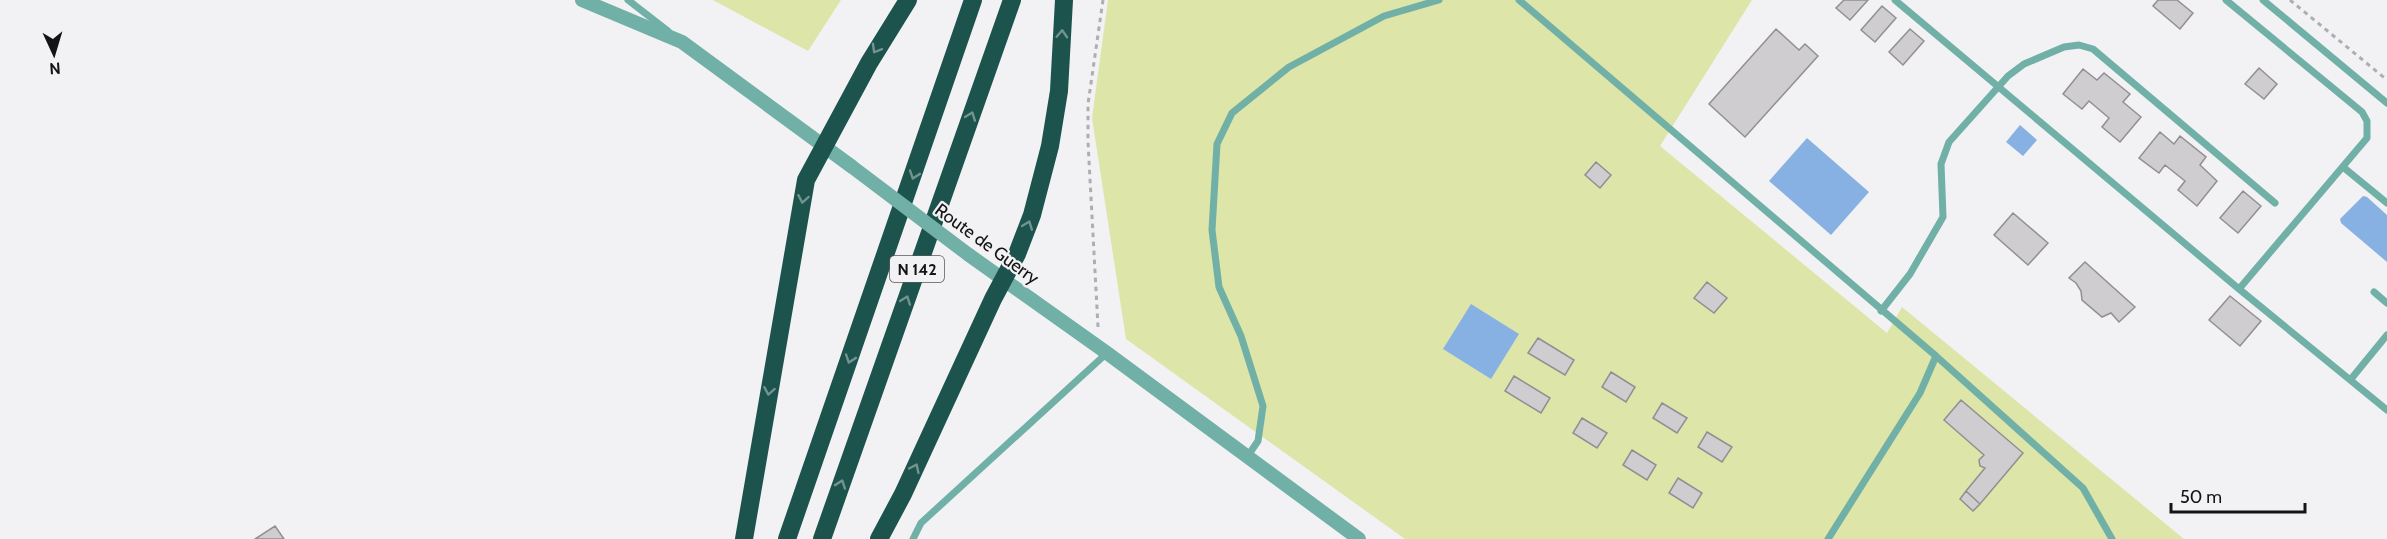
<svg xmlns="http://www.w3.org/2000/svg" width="2387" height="539" font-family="Cabin,sans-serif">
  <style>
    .green { fill: #dde5a9 }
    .water { fill: #87b1e3 }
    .building { fill: #cfcdcf; stroke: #918f91; stroke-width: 1.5 }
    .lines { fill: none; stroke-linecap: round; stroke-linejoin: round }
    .path { stroke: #aeaeb1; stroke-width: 3; stroke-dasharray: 4.5 4.5; stroke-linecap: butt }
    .lane { stroke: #71b0a7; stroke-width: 7 }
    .street { stroke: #71b0a7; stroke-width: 14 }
    .highway { stroke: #1c534d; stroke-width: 18 }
    .street-bridge { stroke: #71b0a7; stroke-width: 14 }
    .oneway { stroke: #729390 }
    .labels { text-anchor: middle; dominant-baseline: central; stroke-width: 4.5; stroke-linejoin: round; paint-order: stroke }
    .shield { fill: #f2f2f5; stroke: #575758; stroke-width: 1.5 }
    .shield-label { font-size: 16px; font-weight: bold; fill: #141415 }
    .street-label { font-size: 18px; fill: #141415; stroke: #f2f2f5 }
  </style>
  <rect width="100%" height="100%" fill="#f2f2f5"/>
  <path class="green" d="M 713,0 L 841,0 L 808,51 Z
    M 1108,0 L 1752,0 L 1660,146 L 1887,333 L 1902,307 L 2184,539 L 1405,539 L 1126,339 L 1092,118 Z"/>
  <path class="water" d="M 2020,125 L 2037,140 L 2023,156 L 2006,142 Z
    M 1807,138 L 1869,192 L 1831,235 L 1769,181 Z
    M 2363,196 L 2367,197 L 2387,215 L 2387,262 L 2341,223 L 2340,219 Z
    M 1471,304 L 1519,334 L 1491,379 L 1443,349 Z"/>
  <path class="building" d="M 1844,0 L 1868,0 L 1850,20 L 1836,8 Z
    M 2158,0 L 2177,0 L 2193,13 L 2180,29 L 2153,6 Z
    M 1882,6 L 1896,18 L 1875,42 L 1861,30 Z
    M 1776,29 L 1799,50 L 1805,44 L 1818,56 L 1745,137 L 1709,104 Z
    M 1910,29 L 1924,41 L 1903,65 L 1889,52 Z
    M 2259,68 L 2277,84 L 2264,99 L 2245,84 Z
    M 2083,69 L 2097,80 L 2104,73 L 2130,94 L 2123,102 L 2141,117 L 2120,142 L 2102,127 L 2109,118 L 2089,101 L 2082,109 L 2063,94 Z
    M 2160,132 L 2174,144 L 2180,136 L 2206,157 L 2200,165 L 2217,181 L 2197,206 L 2178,190 L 2185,181 L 2165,165 L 2159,173 L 2139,158 Z
    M 1596,162 L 1611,175 L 1600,188 L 1585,175 Z
    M 2243,191 L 2261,206 L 2238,233 L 2220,218 Z
    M 2013,213 L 2048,243 L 2028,265 L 1994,235 Z
    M 2085,262 L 2135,307 L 2119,322 L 2111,313 L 2102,317 L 2082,300 L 2081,291 L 2076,283 L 2069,278 Z
    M 1707,282 L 1727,298 L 1714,313 L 1694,298 Z
    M 2230,296 L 2261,321 L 2240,346 L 2209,320 Z
    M 1538,338 L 1574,360 L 1565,375 L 1528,353 Z
    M 1611,372 L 1635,387 L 1626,402 L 1602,387 Z
    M 1514,376 L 1550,398 L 1541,413 L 1505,391 Z
    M 1961,400 L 2023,453 L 1980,504 L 1966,491 L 1985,468 L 1980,466 L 1979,460 L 1984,455 L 1944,420 Z
    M 1662,403 L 1687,418 L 1677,433 L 1653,418 Z
    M 1582,418 L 1607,433 L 1597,448 L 1573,433 Z
    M 1707,432 L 1732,447 L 1722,462 L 1698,447 Z
    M 1632,450 L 1656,465 L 1647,480 L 1623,465 Z
    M 1678,478 L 1702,493 L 1693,508 L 1669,493 Z
    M 1966,491 L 1980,504 L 1973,511 L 1960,499 Z
    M 275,526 L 284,539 L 255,539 Z"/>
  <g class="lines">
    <path class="path" d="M 2290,0 L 2387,80
      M 1098,327 L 1088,142 L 1088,104 L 1103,0"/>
    <path class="lane" d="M 628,0 L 668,31
      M 1519,0 L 1936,356 L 1920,393 L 1828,539
      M 1895,0 L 2239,289 L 2387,410
      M 2226,0 L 2362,112 L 2367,121 L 2367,138 L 2239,289
      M 2263,0 L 2387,103
      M 2343,167 L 2387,203
      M 2374,292 L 2387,303
      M 1881,311 L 1910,274 L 1943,217 L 1941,164 L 1949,142 L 2008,76 L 2024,64 L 2064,47 L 2079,45 L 2093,49 L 2275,203
      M 1936,356 L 2083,488 L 2112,539
      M 2351,379 L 2387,335
      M 1247,457 L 1258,441 L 1263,406 L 1241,336 L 1219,287 L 1212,230 L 1217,144 L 1232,113 L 1289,67 L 1384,16 L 1439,0
      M 913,539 L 921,523 L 1107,353"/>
    <path class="street" d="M 582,0 L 682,42 L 851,166
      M 969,255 L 1107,353 L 1359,539"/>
    <path class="highway" d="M 744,539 L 806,180 L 869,63 L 908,0
      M 787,539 L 973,0
      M 822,539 L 1012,0
      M 879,539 L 903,494 L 993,299 L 1017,254 L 1032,215 L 1050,146 L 1059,91 L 1064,0"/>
    <path class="street-bridge" d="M 851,166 L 969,255"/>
  </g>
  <defs><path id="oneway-chevron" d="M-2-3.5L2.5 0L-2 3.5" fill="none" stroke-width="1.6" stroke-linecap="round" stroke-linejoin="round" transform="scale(1.5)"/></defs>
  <g class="oneway">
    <use href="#oneway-chevron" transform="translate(1062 34) rotate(-87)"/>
    <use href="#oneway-chevron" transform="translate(876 49) rotate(120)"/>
    <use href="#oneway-chevron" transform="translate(971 116) rotate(-70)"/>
    <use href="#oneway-chevron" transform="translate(914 175) rotate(109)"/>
    <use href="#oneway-chevron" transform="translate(803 199) rotate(100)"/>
    <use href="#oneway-chevron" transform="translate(1028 225) rotate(-70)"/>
    <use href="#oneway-chevron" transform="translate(906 300) rotate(-70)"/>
    <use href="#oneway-chevron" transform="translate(850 359) rotate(109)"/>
    <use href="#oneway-chevron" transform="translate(769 391) rotate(100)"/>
    <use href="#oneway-chevron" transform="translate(915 468) rotate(-65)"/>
    <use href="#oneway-chevron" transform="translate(841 484) rotate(-71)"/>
  </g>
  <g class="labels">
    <rect class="shield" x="890" y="256" width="54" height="26" rx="4.5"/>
    <g class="shield-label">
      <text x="917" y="269">N 142</text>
    </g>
    <g class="street-label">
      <text transform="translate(987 244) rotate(36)">Route de Guerry</text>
    </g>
  </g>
  <g transform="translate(54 54) rotate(176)" stroke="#f2f2f5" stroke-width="4.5" paint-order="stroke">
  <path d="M0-4.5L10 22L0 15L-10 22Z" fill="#141415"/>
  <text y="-9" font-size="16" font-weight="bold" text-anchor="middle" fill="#141415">N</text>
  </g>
  <path d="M2171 503v9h134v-9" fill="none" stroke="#141415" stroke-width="3"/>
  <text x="2180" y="503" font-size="18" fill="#141415" stroke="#f2f2f5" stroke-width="4.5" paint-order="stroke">50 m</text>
</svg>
